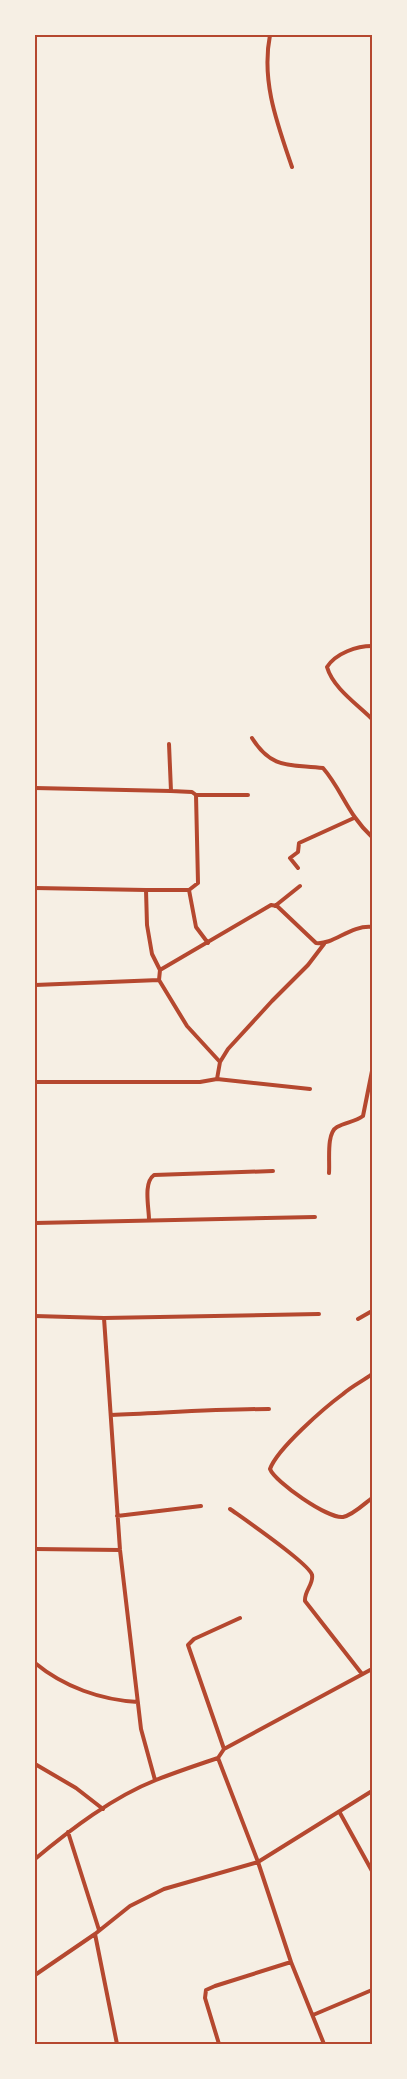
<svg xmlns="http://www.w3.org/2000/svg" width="407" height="2079" font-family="'Noto Serif',serif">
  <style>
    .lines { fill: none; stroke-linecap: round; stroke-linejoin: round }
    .minor { stroke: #b5482f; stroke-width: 4 }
    .neatline { fill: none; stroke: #b5482f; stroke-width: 2 }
  </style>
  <rect width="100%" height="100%" fill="#f6efe4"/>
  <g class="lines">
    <path class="minor" d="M 270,35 C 261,81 277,123 292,167
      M 372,646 C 357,646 336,653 327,667 C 333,688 357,704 372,719
      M 252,738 C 272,770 290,764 323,768 C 342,790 348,815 372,837
      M 169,744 L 171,791
      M 35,788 L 171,791 L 192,792 L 196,795 L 198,883 L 189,890 L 146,890 L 147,925 L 152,954 L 160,970 L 159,980 L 187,1026 L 220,1062
      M 196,795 L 248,795
      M 298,868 L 290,858 L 298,852 L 299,843 L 354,818
      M 35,888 L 146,890
      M 189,890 L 196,927 L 208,943
      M 275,906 L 300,886
      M 160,970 L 271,905 L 277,906 L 316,943 C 334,945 350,925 372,927
      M 35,985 L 159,980
      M 217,1079 L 310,1089
      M 35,1082 L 200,1082 L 217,1079 L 220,1062 L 228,1049 L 272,1001 L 308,965 L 324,944
      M 329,1173 C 330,1161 326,1133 337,1127 C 346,1122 355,1122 363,1116 L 372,1071
      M 149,1220 C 149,1207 143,1183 154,1175 L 273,1171
      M 35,1223 L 315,1217
      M 35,1316 L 104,1318 L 319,1314
      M 104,1318 L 120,1550 L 141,1729 L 155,1780
      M 358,1319 L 372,1311
      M 372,1374 C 363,1381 352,1386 343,1394 C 324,1408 277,1449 270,1469 C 275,1482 328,1519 343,1517 C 353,1515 364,1504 372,1498
      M 111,1415 C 164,1413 216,1409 269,1409
      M 230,1509 C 244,1519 310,1564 312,1575 C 314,1584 304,1591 305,1601 L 362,1674
      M 117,1516 L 201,1506
      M 35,1549 L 120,1550
      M 35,1663 C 64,1687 101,1700 138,1702
      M 224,1749 L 188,1645 L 194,1639 L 240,1618
      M 218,1758 L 258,1862 L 291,1962 L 215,1986 L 206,1990 L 205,1998 L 219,2044
      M 35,1764 L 76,1788 L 103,1809
      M 340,1813 L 372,1871
      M 68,1832 L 99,1930
      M 35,1859 C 71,1829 113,1797 156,1780 C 176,1772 197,1765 218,1758 L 224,1749 L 372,1669
      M 95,1934 L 117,2044
      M 291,1962 L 324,2044
      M 35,1975 L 95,1934 L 130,1906 L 164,1889 L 258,1862 L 372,1791
      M 313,2015 L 372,1990"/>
  </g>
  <rect width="407" height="2079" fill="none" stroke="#f6efe4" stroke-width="72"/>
  <rect x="36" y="36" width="335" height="2007" class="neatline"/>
</svg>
